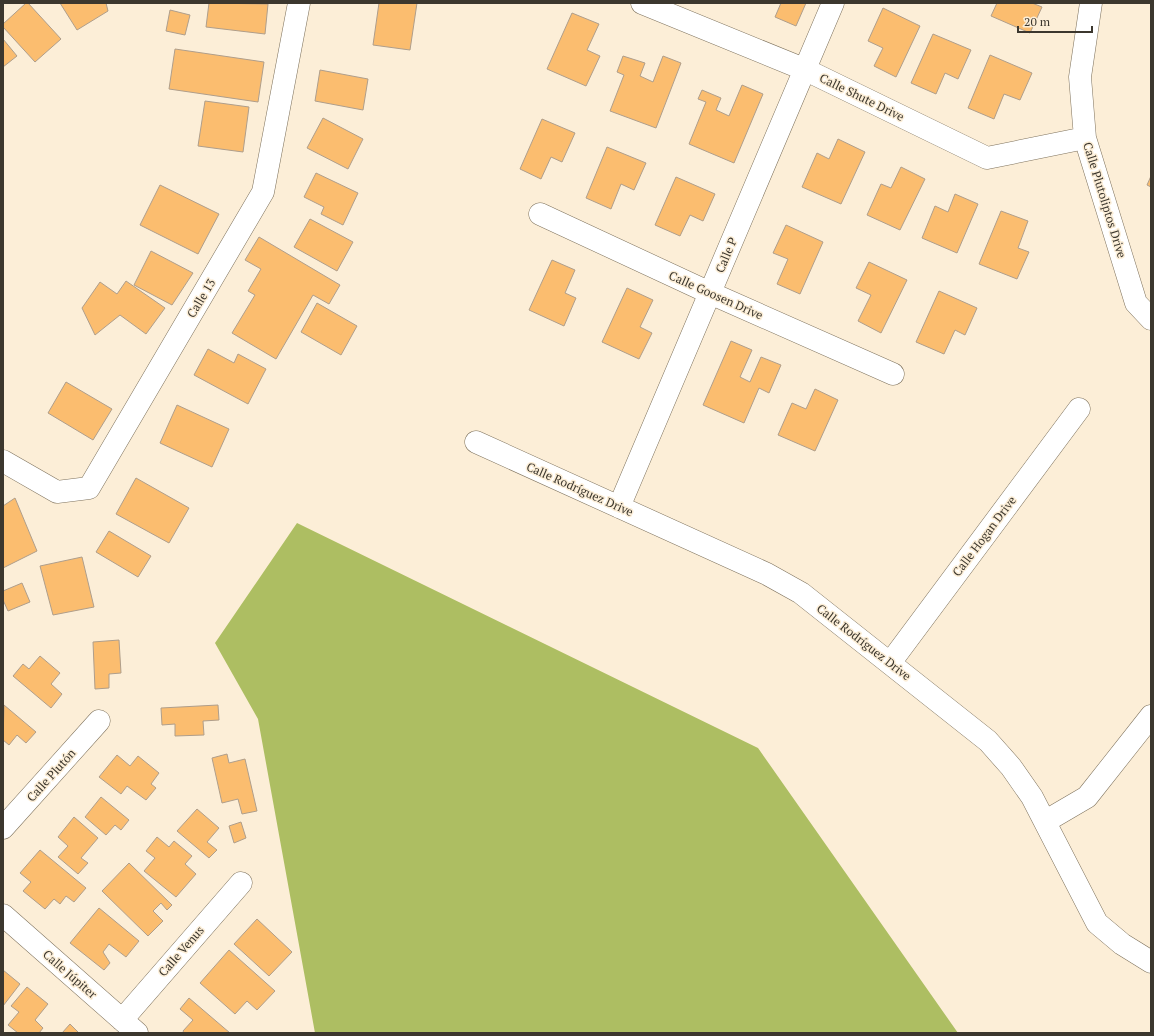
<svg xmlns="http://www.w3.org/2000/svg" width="1154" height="1036" font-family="'PT Serif',serif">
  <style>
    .forest { fill: #adbe62 }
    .building { fill: #fbbd6f; stroke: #af9e8b }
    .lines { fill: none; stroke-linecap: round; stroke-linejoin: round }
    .minor-casing { stroke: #7e725d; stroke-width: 23 }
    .minor { stroke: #fff; stroke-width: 22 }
    .labels { text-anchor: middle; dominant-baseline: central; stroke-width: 3; stroke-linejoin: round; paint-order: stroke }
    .street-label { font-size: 12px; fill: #3c372e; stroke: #fceed7 }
  </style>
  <rect width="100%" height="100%" fill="#fceed7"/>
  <path class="forest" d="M 297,523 L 758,748 L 958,1033 L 315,1033 L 258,719 L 215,643 Z"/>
  <path class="building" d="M 26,3 L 28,3 L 61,39 L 35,62 L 3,27 L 3,24 Z
    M 60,3 L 106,3 L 108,11 L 77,30 Z
    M 209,3 L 268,4 L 265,34 L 206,27 Z
    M 379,3 L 417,3 L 410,50 L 373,45 Z
    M 781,3 L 806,3 L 796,26 L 775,17 Z
    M 997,3 L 1032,3 L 1042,7 L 1030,33 L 991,16 Z
    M 883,8 L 920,26 L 896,77 L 874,66 L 883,48 L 868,41 Z
    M 170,10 L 190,15 L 185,35 L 166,31 Z
    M 572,13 L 599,24 L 587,50 L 600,56 L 586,86 L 547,69 Z
    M 933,34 L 971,50 L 958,79 L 945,73 L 936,94 L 911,83 Z
    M 3,39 L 17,56 L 3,67 Z
    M 175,49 L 264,62 L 258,102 L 169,89 Z
    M 990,55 L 1032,73 L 1020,100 L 1004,94 L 994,119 L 968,108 Z
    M 623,56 L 645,63 L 640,76 L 653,82 L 663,56 L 681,63 L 656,128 L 610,111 L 624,75 L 617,72 Z
    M 320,70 L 368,79 L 363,110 L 315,101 Z
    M 742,85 L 763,94 L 734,163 L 689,144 L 706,102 L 698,99 L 702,90 L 721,98 L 716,110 L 729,116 Z
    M 205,101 L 249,107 L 243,152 L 198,146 Z
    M 323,118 L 363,139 L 348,169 L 307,148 Z
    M 542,119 L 575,133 L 562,162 L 551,157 L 541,179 L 520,169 Z
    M 838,139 L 865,152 L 841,204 L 802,187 L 817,153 L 829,159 Z
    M 607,147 L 646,163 L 634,190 L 621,184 L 611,209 L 586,198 Z
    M 901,167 L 925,179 L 900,230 L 867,215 L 881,184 L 891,188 Z
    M 316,173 L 358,193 L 343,225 L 321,214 L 324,207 L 304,197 Z
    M 1151,176 L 1151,187 L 1147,185 Z
    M 676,177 L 715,194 L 703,221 L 690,215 L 680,236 L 655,225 Z
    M 160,185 L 219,214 L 198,254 L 140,225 Z
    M 955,194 L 978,204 L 957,253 L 922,238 L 935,206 L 948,212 Z
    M 1001,211 L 1028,221 L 1018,248 L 1029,252 L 1017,279 L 979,264 Z
    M 310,219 L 353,242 L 337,271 L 294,247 Z
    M 786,225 L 823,242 L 800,294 L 777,284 L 788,259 L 773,253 Z
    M 259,237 L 340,285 L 329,304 L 313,295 L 276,359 L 232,333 L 255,295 L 248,291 L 261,269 L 245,260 Z
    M 151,251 L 193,273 L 172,305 L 134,285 Z
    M 552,260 L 575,270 L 565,293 L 576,298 L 564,326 L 529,310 Z
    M 869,262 L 907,280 L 881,333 L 858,321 L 871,295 L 856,288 Z
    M 126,281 L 165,308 L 146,334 L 120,315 L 95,335 L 82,308 L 100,282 L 117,294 Z
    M 627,288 L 653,300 L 640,327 L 652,333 L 639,359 L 602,342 Z
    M 939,291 L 977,308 L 965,335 L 955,330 L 944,354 L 916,342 Z
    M 317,303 L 357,326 L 341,355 L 301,332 Z
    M 731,341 L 752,350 L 740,377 L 750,382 L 761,357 L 781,365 L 769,393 L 759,388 L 744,423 L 703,405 Z
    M 208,349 L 234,363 L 238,354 L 266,369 L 248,404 L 194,375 Z
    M 66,382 L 112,409 L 93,440 L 48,413 Z
    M 815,389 L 838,400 L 815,451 L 778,435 L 792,403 L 806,409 Z
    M 177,405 L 229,429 L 212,467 L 160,443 Z
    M 136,478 L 189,508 L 169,543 L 116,514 Z
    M 15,498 L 37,551 L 3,568 L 3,506 Z
    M 109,531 L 151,556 L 138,577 L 96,552 Z
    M 82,557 L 94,607 L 53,615 L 40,566 Z
    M 22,583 L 30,602 L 8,611 L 3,600 L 3,591 Z
    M 119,640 L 121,673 L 109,674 L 109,688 L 95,689 L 93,642 Z
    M 40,656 L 60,673 L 51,684 L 62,694 L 51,708 L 13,676 L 23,664 L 29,669 Z
    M 4,705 L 36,732 L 26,743 L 17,735 L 9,745 L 3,740 Z
    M 218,705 L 219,720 L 203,721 L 204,735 L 175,736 L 175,724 L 162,725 L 161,708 Z
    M 227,754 L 229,763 L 245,759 L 257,811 L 242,814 L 238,799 L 222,803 L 212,758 Z
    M 117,755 L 130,766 L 138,756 L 159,773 L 151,784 L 156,788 L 146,800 L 127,786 L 121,794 L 99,777 Z
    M 101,797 L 129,820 L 121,830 L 115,825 L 106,835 L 85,817 Z
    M 197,809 L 219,828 L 207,842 L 217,850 L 209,858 L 177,831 Z
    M 74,817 L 98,838 L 81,858 L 88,863 L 78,874 L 58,857 L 68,846 L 58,837 Z
    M 241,822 L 246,838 L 234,843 L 229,826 Z
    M 157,837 L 169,847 L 174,841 L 192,856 L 185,864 L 196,874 L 176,897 L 144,871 L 155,858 L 146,851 Z
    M 40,850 L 86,888 L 74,902 L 66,896 L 60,904 L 54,899 L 45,909 L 23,891 L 31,882 L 20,873 Z
    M 129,863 L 172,905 L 167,910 L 161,903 L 153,911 L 163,921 L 148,936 L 102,891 Z
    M 99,908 L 139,941 L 126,957 L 109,944 L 103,952 L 110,963 L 104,970 L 70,943 Z
    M 257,919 L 292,952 L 269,976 L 234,944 Z
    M 229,950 L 275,991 L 257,1010 L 247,1001 L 235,1014 L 200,983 Z
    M 3,970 L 20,984 L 3,1006 Z
    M 27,987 L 48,1004 L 35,1020 L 43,1028 L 39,1033 L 18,1033 L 8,1025 L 19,1012 L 11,1006 Z
    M 189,998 L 230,1033 L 184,1033 L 183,1031 L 193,1020 L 180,1009 Z
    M 70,1024 L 79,1033 L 62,1033 Z"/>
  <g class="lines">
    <defs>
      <path id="minor" d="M 642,3 L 806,70 L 987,158 L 1085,138
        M 1091,3 L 1080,77 L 1085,138 L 1136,303 L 1151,319
        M 540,214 L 710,293 L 893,374
        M 476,442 L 767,574 L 801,593 L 988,741 L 1011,767 L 1032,797 L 1097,923 L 1122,944 L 1151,962
        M 3,461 L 57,492 L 89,488 L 263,192 L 299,3
        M 619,507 L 833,3
        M 890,663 L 1079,409
        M 1046,821 L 1087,797 L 1151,716
        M 3,828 L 99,721
        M 3,915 L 137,1033
        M 122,1020 L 241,883"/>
    </defs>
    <use href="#minor" class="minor-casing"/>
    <use href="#minor" class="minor"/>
  </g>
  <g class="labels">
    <g class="street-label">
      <text transform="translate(862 97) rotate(26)">Calle Shute Drive</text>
      <text transform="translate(1105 200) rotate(73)">Calle Plutoliptos Drive</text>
      <text transform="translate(726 255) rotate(-67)">Calle P</text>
      <text transform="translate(716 295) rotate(24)">Calle Goosen Drive</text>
      <text transform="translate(201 298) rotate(-59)">Calle 13</text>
      <text transform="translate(580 489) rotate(24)">Calle Rodríguez Drive</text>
      <text transform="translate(984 536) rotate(-53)">Calle Hogan Drive</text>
      <text transform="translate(864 642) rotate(38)">Calle Rodríguez Drive</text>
      <text transform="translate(51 775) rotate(-48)">Calle Plutón</text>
      <text transform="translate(181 951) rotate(-49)">Calle Venus</text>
      <text transform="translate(70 974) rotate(41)">Calle Júpiter</text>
    </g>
  </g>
  <rect width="1154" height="1036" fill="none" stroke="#3c372e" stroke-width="8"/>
  <path d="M1018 26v6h74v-6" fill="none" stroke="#3c372e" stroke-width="2"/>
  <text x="1024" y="26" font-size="12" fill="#3c372e" stroke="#fceed7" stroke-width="3" paint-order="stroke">20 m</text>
</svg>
